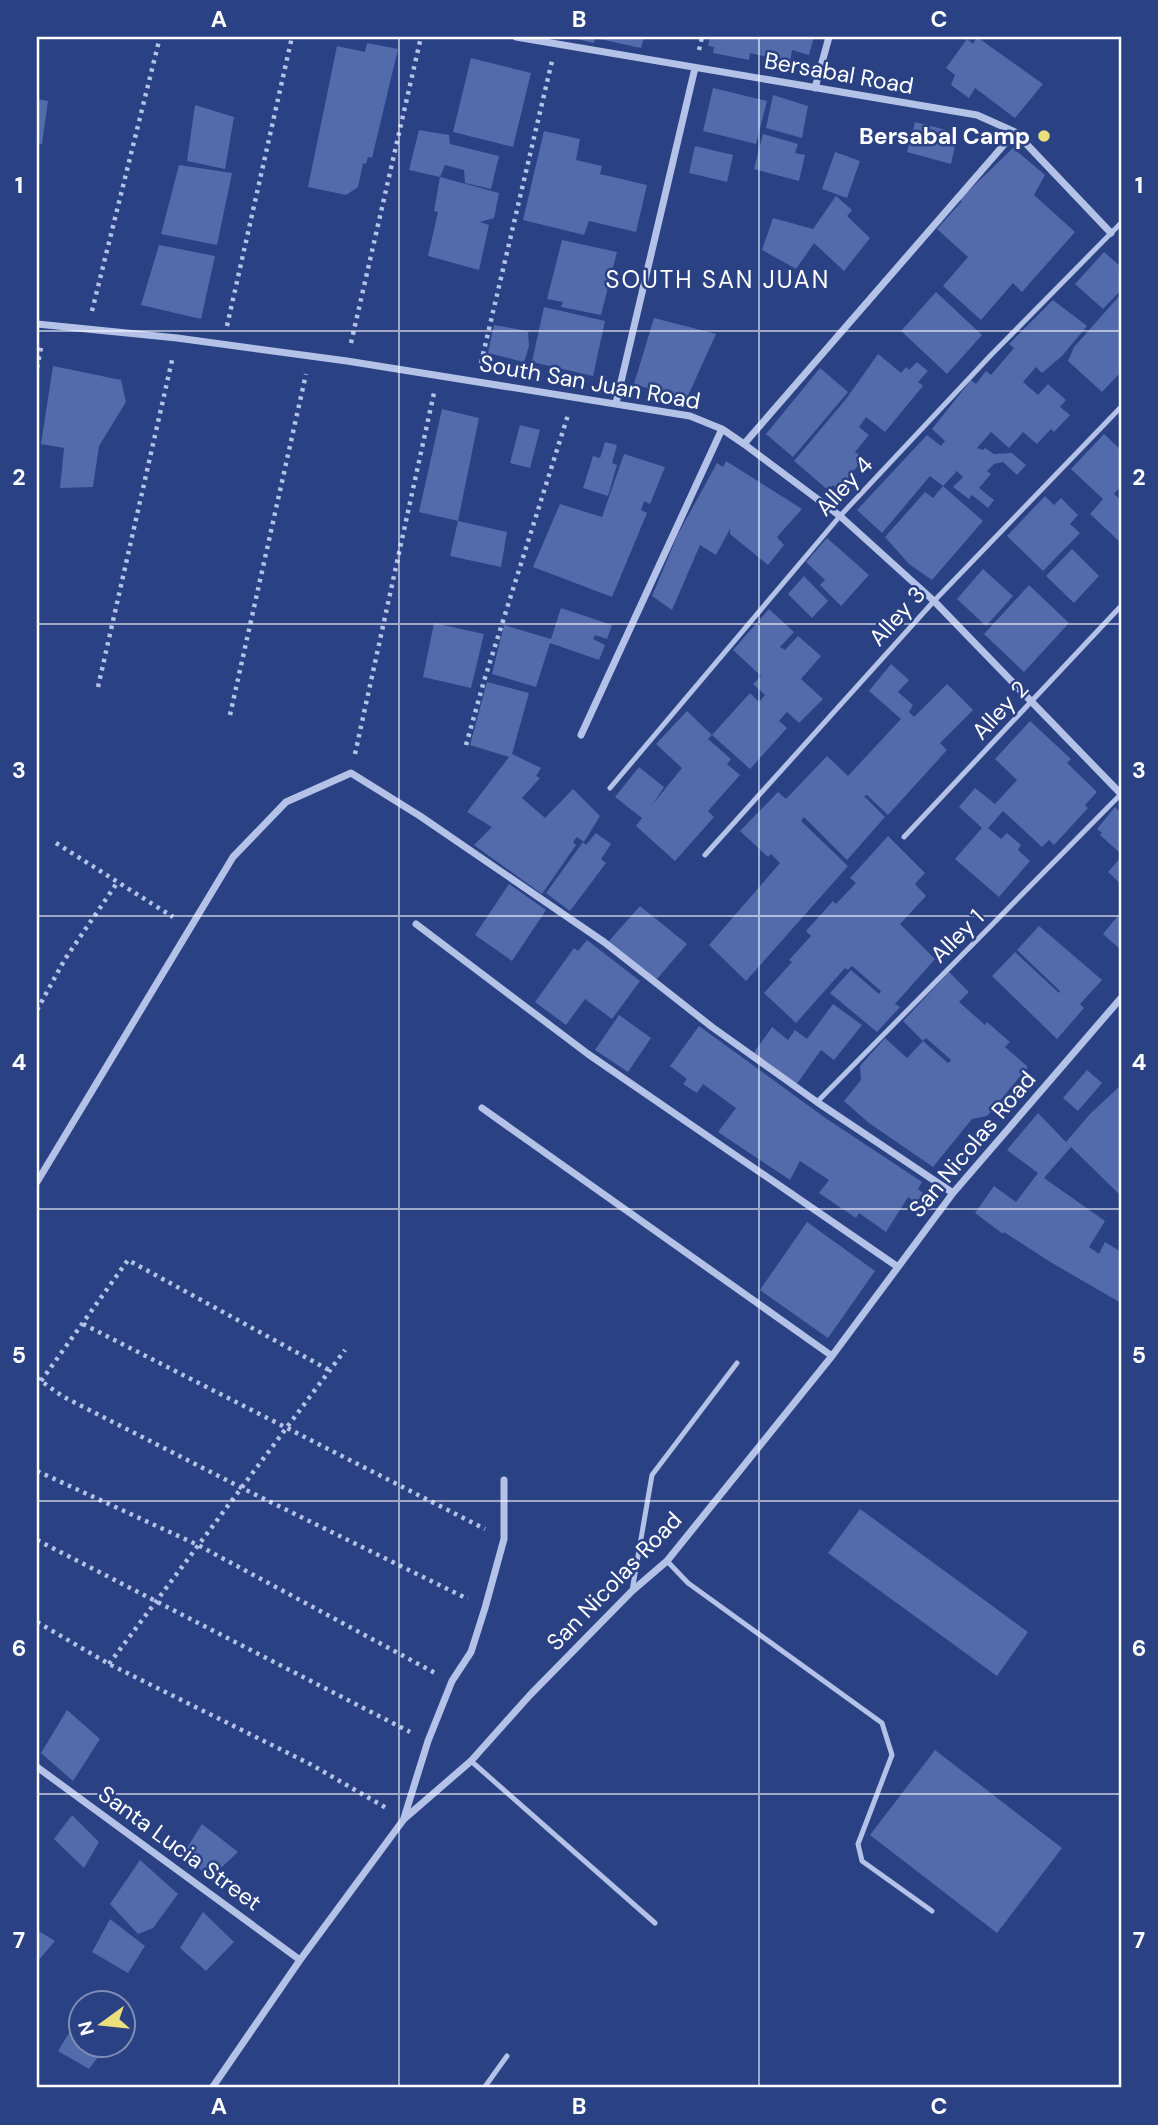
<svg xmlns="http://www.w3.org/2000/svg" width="1158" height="2125" font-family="'DM Sans',sans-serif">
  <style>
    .building { fill: #536aab }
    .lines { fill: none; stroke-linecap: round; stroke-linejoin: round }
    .path { stroke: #b4c2e7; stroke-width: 4.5; stroke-dasharray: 3.5 5; stroke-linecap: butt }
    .lane { stroke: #b4c2e7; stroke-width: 5 }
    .street { stroke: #b4c2e7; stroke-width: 7 }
    .grid { fill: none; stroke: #fff; stroke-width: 2; stroke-opacity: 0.55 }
    .poi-dot { fill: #ede07c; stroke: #2a4184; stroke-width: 2.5 }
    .labels { text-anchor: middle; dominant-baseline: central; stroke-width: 5; stroke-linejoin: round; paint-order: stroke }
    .street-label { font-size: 23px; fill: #fff; stroke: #2a4184 }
    .poi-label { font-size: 23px; font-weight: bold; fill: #fff; stroke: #2a4184; text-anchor: end }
    .neighbourhood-label { font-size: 24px; letter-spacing: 2px; fill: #fff; stroke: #2a4184 }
    .neatline { fill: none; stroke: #fff; stroke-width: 2.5 }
    .grid-label { font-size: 23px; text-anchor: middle; font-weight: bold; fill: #fff }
  </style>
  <rect width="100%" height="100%" fill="#2a4184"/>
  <path class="building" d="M 568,37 L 644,37 L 641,48 L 595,38 L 594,43 Z
    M 710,37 L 814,37 L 809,55 L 792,50 L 790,62 L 750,53 L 749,60 L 713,53 L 714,47 L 708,46 Z
    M 977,37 L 1043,84 L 1015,118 L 975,88 L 969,98 L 951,85 L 955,75 L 946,68 L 967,39 L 973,44 Z
    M 367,43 L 398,49 L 372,158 L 368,157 L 366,164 L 363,163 L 358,187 L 346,195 L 308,187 L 337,46 L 365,52 Z
    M 471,58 L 531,73 L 513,147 L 453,132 Z
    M 713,88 L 767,101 L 756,144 L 703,131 Z
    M 773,95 L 808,106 L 802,138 L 766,128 Z
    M 37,99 L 48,101 L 42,144 L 37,143 Z
    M 195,105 L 234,117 L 225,169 L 187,161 Z
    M 915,122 L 958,133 L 951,164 L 907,152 Z
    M 419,130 L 449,135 L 450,144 L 499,156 L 491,189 L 465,183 L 464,170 L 445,165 L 440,177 L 409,170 Z
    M 544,131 L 580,139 L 576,160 L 602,166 L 600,174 L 647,185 L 636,232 L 589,221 L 584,235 L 523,220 Z
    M 763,134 L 798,144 L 795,153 L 805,155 L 799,181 L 754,169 Z
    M 695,146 L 733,155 L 727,182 L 689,173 Z
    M 1013,148 L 1045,175 L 1034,195 L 1075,232 L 1022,292 L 1013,283 L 981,320 L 943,286 L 968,257 L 937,229 L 962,201 L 959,200 Z
    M 835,152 L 860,161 L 847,198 L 822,189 Z
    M 179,165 L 232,173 L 217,245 L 161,234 Z
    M 440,177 L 499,193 L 494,218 L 480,222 L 489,225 L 479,270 L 428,256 L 438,212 L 434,211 Z
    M 836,196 L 852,210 L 847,216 L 870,238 L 844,271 L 814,243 L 796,269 L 762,250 L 773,218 L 813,229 Z
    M 562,240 L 617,252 L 601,315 L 561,307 L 563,302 L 547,299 Z
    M 159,245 L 215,256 L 201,319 L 141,305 Z
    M 1104,252 L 1121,267 L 1121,290 L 1103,309 L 1075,284 Z
    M 936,292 L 982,335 L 947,374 L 901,331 Z
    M 1121,294 L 1121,372 L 1102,392 L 1068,361 L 1074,347 Z
    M 1053,300 L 1087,326 L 1062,356 L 1042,373 L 1036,367 L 1023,382 L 1038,395 L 1048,384 L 1066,400 L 1060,407 L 1070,415 L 1054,432 L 1051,429 L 1037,444 L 1023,432 L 1009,448 L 991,432 L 977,448 L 983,450 L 985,448 L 994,454 L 1012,453 L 1026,465 L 1017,475 L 1003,462 L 994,464 L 987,471 L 991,474 L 979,488 L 994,500 L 988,508 L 972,495 L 969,499 L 953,487 L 963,477 L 957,471 L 943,486 L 930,476 L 882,533 L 857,510 L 927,435 L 941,446 L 945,441 L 932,429 L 971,380 L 976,384 L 986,371 L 991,375 L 1014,348 L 1009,344 Z
    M 544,307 L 605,321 L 593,376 L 532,362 Z
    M 654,318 L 716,334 L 686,400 L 634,384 Z
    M 494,325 L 528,331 L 529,346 L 524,362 L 488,353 Z
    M 878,354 L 901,373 L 906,367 L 909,370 L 917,362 L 928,371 L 918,382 L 923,386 L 885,432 L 866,417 L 859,427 L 869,435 L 855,452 L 864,458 L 838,490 L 833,485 L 828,490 L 794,461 L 846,399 Z
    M 53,366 L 121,380 L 126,402 L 99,446 L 93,487 L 60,488 L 64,448 L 41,444 Z
    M 820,368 L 848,392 L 793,457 L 766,434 Z
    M 442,409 L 479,418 L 458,521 L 419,512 Z
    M 520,425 L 540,430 L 530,468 L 510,463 Z
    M 1104,434 L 1121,450 L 1121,486 L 1114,494 L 1121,500 L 1121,543 L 1090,514 L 1103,499 L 1071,469 Z
    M 605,442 L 617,445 L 612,463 L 617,465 L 608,496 L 583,488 L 593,456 L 600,458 Z
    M 624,454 L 665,467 L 650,504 L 644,501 L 641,510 L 647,513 L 612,597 L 533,567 L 560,504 L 602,517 Z
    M 726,461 L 802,509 L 777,537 L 784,545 L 768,565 L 730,534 L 730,529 L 716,555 L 700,545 L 672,610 L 652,596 L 678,534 L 717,463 L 723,467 Z
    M 943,486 L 983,521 L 932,580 L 909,564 L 885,537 L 925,492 L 933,498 Z
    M 1045,496 L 1054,505 L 1061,498 L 1078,515 L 1070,524 L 1080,533 L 1043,571 L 1007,536 Z
    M 458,521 L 507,532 L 501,567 L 450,556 Z
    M 827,538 L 869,575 L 841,606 L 820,585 L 825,580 L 806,562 Z
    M 1072,549 L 1099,576 L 1074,603 L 1046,576 Z
    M 983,569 L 1013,596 L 986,626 L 957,599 Z
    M 804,576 L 828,601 L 812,618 L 788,594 Z
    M 1029,585 L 1069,623 L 1024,672 L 984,634 Z
    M 561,608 L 612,625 L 607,639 L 595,635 L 593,639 L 605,645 L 599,660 L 550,643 L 536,687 L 492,674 L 504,625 L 551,639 Z
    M 769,609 L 794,632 L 780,647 L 785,650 L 798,636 L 821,656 L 801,679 L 823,699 L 799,723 L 787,712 L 779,721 L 787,728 L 750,769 L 712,735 L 750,693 L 759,702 L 765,695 L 753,684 L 761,676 L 733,650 Z
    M 434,623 L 484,634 L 471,688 L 423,677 Z
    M 891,664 L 909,680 L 898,692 L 913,705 L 909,712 L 914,717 L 947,684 L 973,710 L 940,743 L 947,750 L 888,815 L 867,795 L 864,796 L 885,817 L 847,860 L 804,817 L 801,821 L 848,866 L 746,981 L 709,945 L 780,863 L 771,854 L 768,857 L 740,831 L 778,792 L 786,799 L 827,756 L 848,776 L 901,719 L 869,691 Z
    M 487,682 L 529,693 L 512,754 L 541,768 L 536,776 L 540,778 L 522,798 L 545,818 L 573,789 L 600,816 L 584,842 L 577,837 L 573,842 L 576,845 L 542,894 L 474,845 L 492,827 L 467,812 L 509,757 L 470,745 Z
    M 687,711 L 712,735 L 708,739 L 731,759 L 727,764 L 740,775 L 708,811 L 714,817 L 675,861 L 636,826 L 642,818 L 615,797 L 639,767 L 664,787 L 652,805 L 682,768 L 656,744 Z
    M 1030,721 L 1071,759 L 1067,763 L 1097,792 L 1085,805 L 1088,808 L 1054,845 L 1049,840 L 1042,847 L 1003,811 L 988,828 L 1001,839 L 1007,833 L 1021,845 L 1018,850 L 1030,861 L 999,897 L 955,859 L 982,828 L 959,807 L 975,788 L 995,804 L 1017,780 L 995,759 Z
    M 1115,807 L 1121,813 L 1121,854 L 1100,835 L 1102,833 L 1097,829 Z
    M 596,833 L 611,844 L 601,859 L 606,863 L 570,911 L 546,893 L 583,842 L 586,845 Z
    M 888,836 L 925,873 L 915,884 L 926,896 L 900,924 L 935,959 L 895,1004 L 900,1007 L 877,1032 L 830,993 L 851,970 L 879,994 L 881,991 L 852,966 L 848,970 L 845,968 L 796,1023 L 764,993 L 792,962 L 789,960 L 811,936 L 806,931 L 833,901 L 836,904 L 856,883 L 850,878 Z
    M 1121,857 L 1121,884 L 1108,872 Z
    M 509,884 L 546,910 L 512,961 L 475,935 Z
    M 640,906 L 687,944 L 656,980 L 608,942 Z
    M 1121,912 L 1121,950 L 1103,934 Z
    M 1039,926 L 1102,980 L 1080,1004 L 1084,1008 L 1057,1039 L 992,976 L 1015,952 L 1059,993 L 1060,991 L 1017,950 Z
    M 587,940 L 640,981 L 612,1019 L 585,999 L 566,1025 L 535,1002 L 574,948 L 578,951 Z
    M 949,972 L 969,992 L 959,1002 L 985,1025 L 987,1022 L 1010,1042 L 1005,1047 L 1028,1067 L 987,1116 L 972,1119 L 933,1167 L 869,1123 L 844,1101 L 861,1080 L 860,1066 L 885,1038 L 907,1058 L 923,1041 L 948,1063 L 951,1060 L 926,1038 L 923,1041 L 903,1021 Z
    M 833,1004 L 862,1025 L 834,1060 L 821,1050 L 796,1085 L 753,1054 L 772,1027 L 788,1040 L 795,1030 L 807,1039 Z
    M 619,1015 L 651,1038 L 628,1072 L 595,1050 Z
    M 699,1026 L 824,1117 L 922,1182 L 918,1189 L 923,1193 L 916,1203 L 908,1197 L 886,1232 L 859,1213 L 856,1218 L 819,1193 L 829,1180 L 800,1161 L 790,1180 L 718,1132 L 736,1108 L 703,1084 L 697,1093 L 683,1084 L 687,1079 L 670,1066 Z
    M 1087,1070 L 1102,1083 L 1078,1111 L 1063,1098 Z
    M 1121,1085 L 1121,1196 L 1071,1147 L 1044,1178 L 1105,1221 L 1089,1247 L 1099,1254 L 1105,1242 L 1121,1252 L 1121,1303 L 1052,1263 L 1004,1232 L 1003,1234 L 975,1213 L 994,1186 L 1016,1202 L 1038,1173 L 1007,1150 L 1038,1113 L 1066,1142 L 1090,1114 Z
    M 807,1222 L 875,1271 L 828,1338 L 760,1290 Z
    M 860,1509 L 1028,1632 L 997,1676 L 828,1553 Z
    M 67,1710 L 100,1739 L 73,1781 L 41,1753 Z
    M 935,1750 L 1062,1848 L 997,1933 L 870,1835 Z
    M 72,1815 L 99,1842 L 84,1868 L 54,1839 Z
    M 202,1824 L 238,1852 L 210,1878 L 183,1854 Z
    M 140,1860 L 178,1894 L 153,1928 L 138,1934 L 110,1904 Z
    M 203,1912 L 234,1942 L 206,1971 L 180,1948 Z
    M 110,1919 L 145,1946 L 128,1973 L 92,1952 Z
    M 37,1930 L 55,1941 L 37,1962 Z
    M 80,2015 L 80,2045 L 107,2045 L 89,2069 L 58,2051 Z"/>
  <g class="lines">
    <path class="path" d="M 699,50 L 702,37
      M 92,311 L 160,37
      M 227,326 L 292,37
      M 351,343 L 421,37
      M 481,363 L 552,61
      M 37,368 L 42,343
      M 98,687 L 173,356
      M 230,715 L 306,374
      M 466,745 L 484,681 L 568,415
      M 355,754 L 434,393
      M 56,843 L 173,917
      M 37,1010 L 65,959 L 117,883
      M 83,1324 L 485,1529
      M 37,1378 L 62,1396 L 242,1488 L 468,1599
      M 41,1381 L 128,1260 L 329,1370
      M 37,1471 L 198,1545 L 435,1673
      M 37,1540 L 410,1732
      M 37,1622 L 109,1664 L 310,1764 L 388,1809
      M 109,1664 L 345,1350"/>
    <path class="lane" d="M 610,788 L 840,516 L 990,356 L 1121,223
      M 904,837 L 1121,606
      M 705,855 L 934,601 L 1121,407
      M 817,1102 L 1121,794
      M 667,1561 L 688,1583 L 882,1723 L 892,1755 L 858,1844 L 862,1861 L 932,1911
      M 632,1591 L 652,1475 L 737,1363
      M 471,1761 L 655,1923
      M 484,2088 L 507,2056"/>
    <path class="street" d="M 516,37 L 977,115 L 1015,132 L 1111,233
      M 815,88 L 829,37
      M 37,324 L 177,338 L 347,361 L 690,416 L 722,429 L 744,444 L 840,516 L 934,601 L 1121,794
      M 616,403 L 695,68
      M 744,444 L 1015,132
      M 581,735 L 722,429
      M 416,924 L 588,1054 L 898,1267
      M 482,1108 L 832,1356
      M 37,1182 L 233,857 L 286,802 L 351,773 L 420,816 L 604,942 L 712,1027 L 817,1102 L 953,1193
      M 37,1767 L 300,1960
      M 404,1818 L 428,1741 L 452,1681 L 471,1652 L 485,1608 L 504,1539 L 504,1480
      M 212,2088 L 300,1960 L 404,1819 L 471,1761 L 530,1695 L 632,1591 L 667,1561 L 832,1356 L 953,1193 L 1121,998"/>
  </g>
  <path class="grid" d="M 399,37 L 399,2088M 759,37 L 759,2088M 37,331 L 1121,331M 37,624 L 1121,624M 37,916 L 1121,916M 37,1209 L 1121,1209M 37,1501 L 1121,1501M 37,1794 L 1121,1794"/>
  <circle class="poi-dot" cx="1044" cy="136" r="7"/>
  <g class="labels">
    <g class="street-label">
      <text transform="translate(839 73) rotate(10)">Bersabal Road</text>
      <text transform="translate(590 382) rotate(10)">South San Juan Road</text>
      <text transform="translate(844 486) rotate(-47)">Alley 4</text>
      <text transform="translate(897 616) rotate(-48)">Alley 3</text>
      <text transform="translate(1000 710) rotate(-47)">Alley 2</text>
      <text transform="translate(957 936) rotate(-45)">Alley 1</text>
      <text transform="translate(972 1144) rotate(-50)">San Nicolas Road</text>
      <text transform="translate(614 1581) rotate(-46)">San Nicolas Road</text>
      <text transform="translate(180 1848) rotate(36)">Santa Lucia Street</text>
    </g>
    <g class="poi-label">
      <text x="1030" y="136">Bersabal Camp</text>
    </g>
    <g class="neighbourhood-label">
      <text x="718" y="279">SOUTH SAN JUAN</text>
    </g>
  </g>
  <rect width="1158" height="2125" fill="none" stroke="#2a4184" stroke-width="77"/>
  <g transform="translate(102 2024) rotate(255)"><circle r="33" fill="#2a4184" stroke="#7f8db5" stroke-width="2"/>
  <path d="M0-5L12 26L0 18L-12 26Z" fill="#ede07c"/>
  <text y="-10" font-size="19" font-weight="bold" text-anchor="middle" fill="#ffffff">N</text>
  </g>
  <rect x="38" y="38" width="1082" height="2048" class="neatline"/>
  <g class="grid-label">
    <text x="219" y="27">A</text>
    <text x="579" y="27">B</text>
    <text x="939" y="27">C</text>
    <text x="19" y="193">1</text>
    <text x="1139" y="193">1</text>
    <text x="19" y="485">2</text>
    <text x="1139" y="485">2</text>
    <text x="19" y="778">3</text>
    <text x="1139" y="778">3</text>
    <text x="19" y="1070">4</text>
    <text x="1139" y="1070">4</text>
    <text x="19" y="1363">5</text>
    <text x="1139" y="1363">5</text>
    <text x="19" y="1656">6</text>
    <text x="1139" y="1656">6</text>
    <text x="19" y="1948">7</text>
    <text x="1139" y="1948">7</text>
    <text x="219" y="2114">A</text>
    <text x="579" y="2114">B</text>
    <text x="939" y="2114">C</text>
  </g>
</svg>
